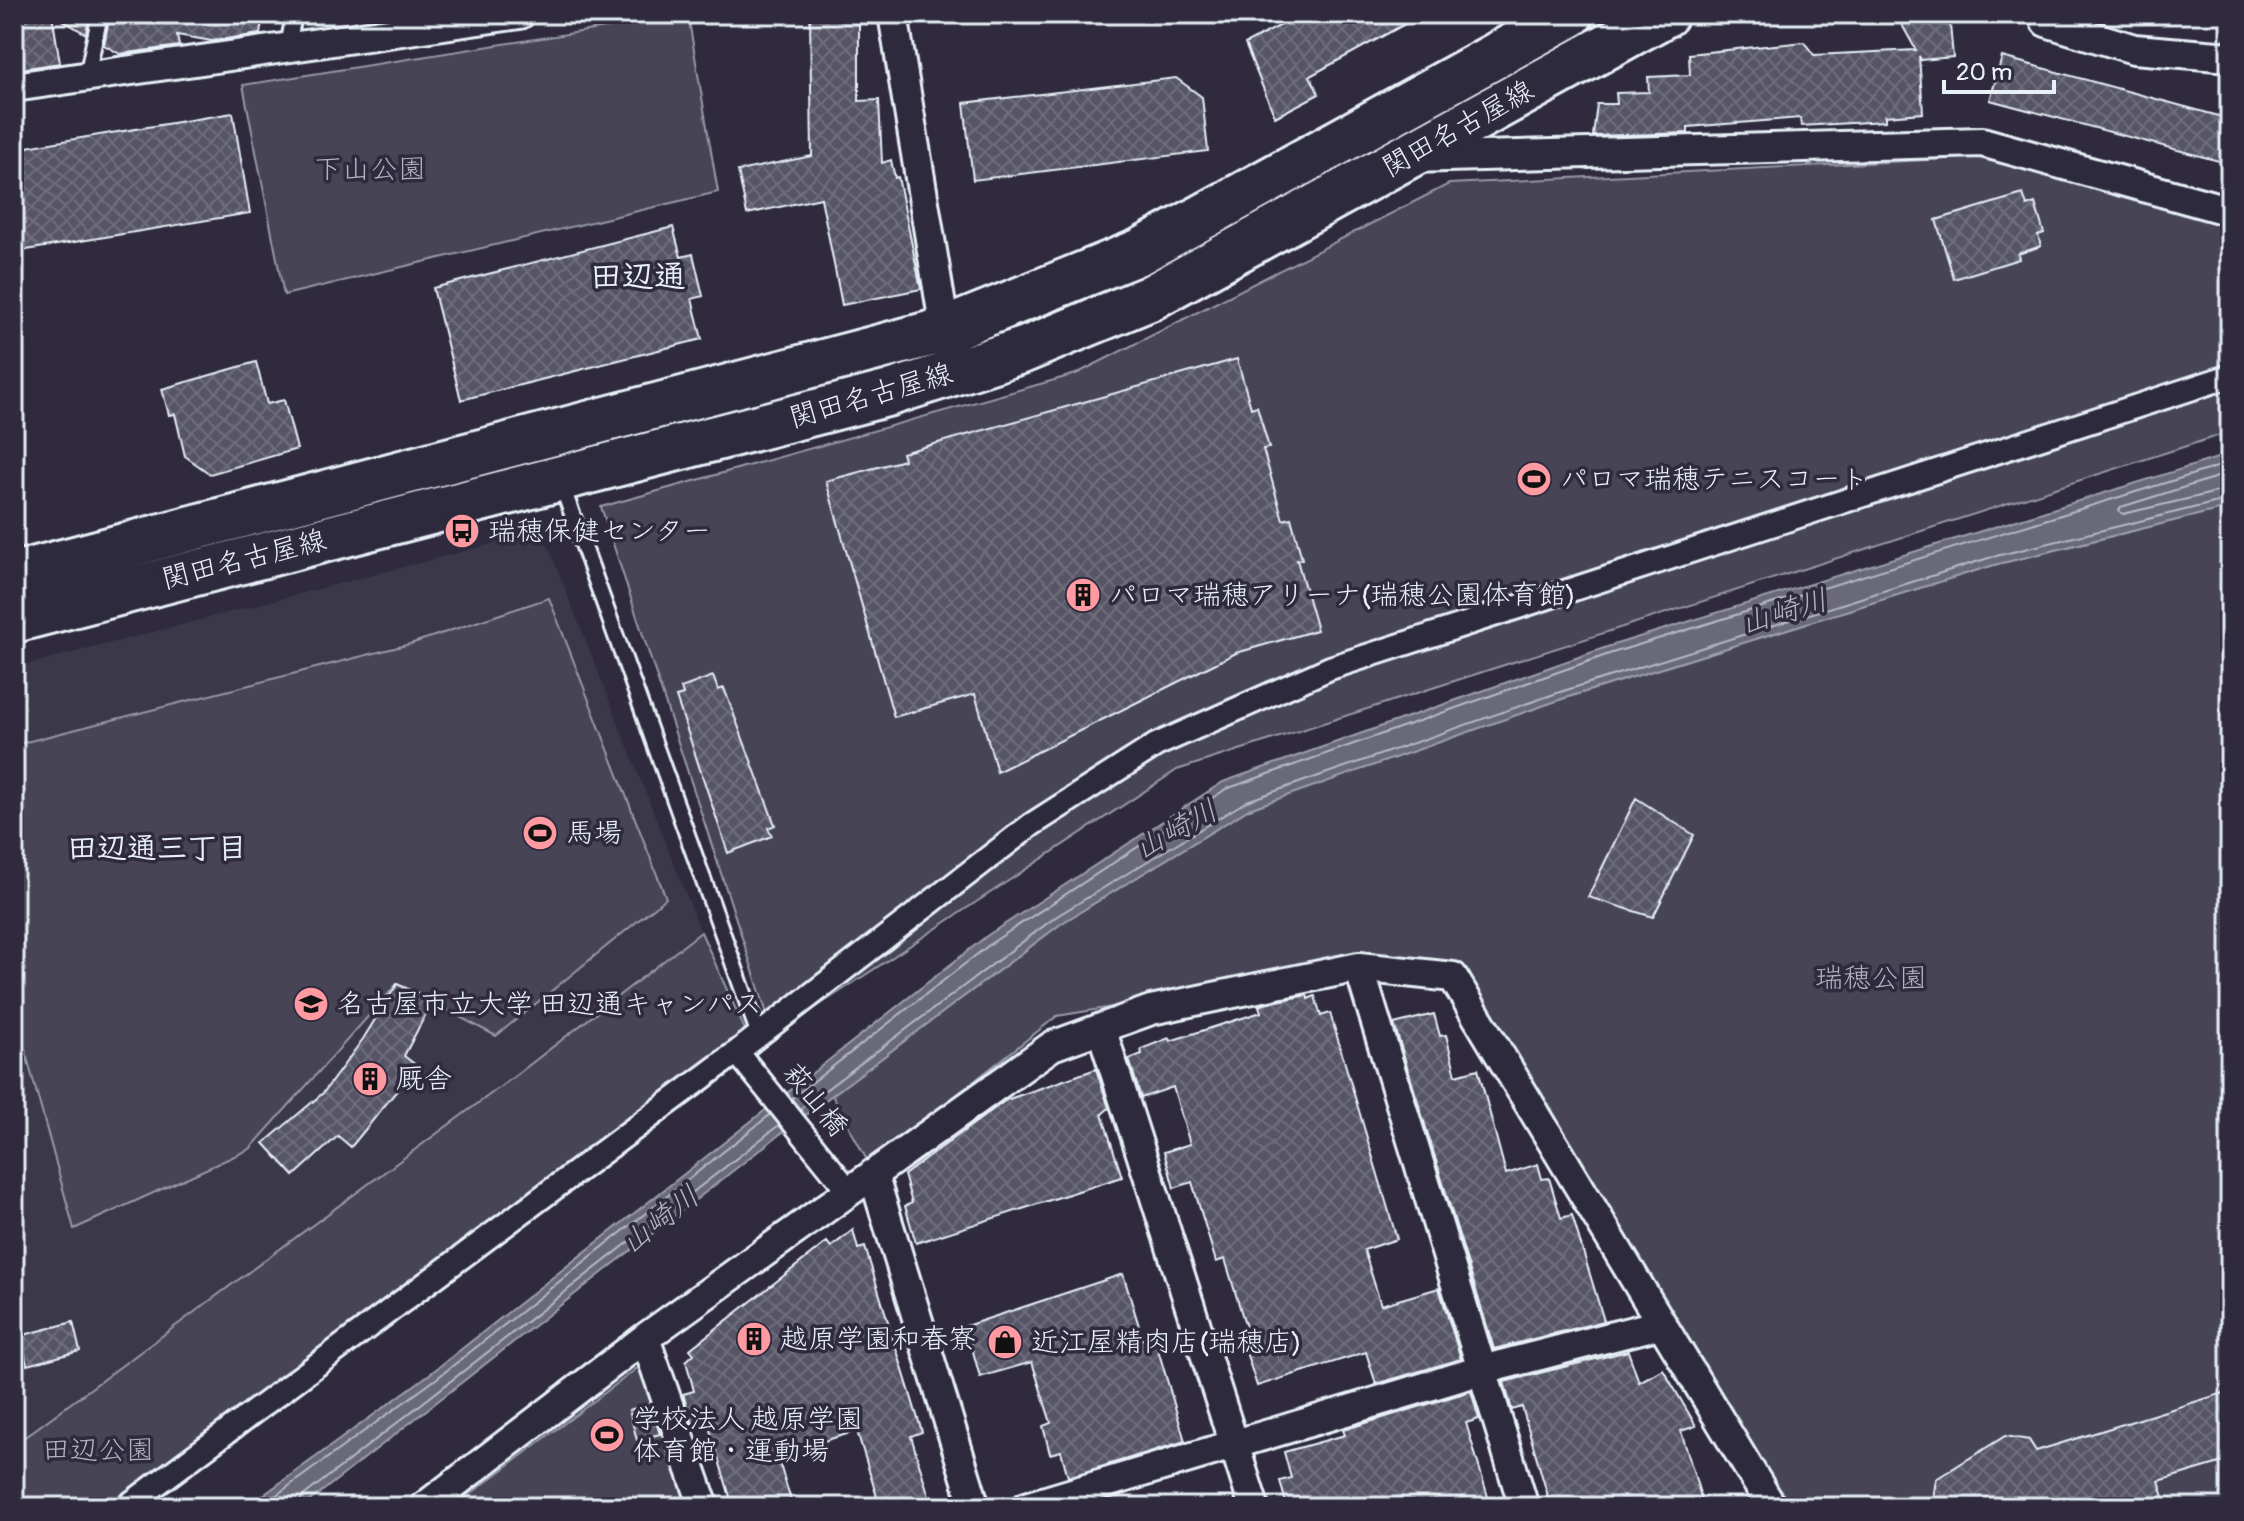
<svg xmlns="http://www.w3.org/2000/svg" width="2244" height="1521" font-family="Pangolin,'Klee One',sans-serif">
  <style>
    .built { fill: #3b3749 }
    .green { fill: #464455; stroke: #979aa6; stroke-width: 2 }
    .water { fill: #696978; stroke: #9c9fab; stroke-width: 2 }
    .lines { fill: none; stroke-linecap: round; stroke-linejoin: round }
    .shore { stroke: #b5bbc5; stroke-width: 2 }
    .building { fill: url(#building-cross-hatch); stroke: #e8f1f8; stroke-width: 2 }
    .service-casing { stroke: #e8f1f8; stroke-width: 20 }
    .pedestrian-casing { stroke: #e8f1f8; stroke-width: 28 }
    .minor-casing { stroke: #e8f1f8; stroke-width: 34 }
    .primary-casing { stroke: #e8f1f8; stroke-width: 50 }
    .service { stroke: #2f2a3d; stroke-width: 14 }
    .pedestrian { stroke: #2f2a3d; stroke-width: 22 }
    .minor { stroke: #2f2a3d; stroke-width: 28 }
    .primary { stroke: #2f2a3d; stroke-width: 44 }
    .labels { text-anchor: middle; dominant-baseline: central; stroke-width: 7; stroke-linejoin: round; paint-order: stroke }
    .street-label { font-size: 28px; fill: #e8f1f8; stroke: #2f2a3d }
    .park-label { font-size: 28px; fill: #afb4bf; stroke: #2f2a3d }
    .poi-label { font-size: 28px; fill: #e8f1f8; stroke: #2f2a3d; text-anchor: start }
    .water-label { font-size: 30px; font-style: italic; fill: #afb4be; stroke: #2f2a3d }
    .neighbourhood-label { font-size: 30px; font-weight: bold; fill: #e8f1f8; stroke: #2f2a3d }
    .quarter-label { font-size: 32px; font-weight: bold; fill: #e8f1f8; stroke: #2f2a3d }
  </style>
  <defs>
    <pattern id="building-cross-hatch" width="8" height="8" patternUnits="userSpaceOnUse" patternTransform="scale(2)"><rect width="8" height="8" fill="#575565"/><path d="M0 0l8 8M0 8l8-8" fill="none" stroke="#6f6e7c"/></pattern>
  </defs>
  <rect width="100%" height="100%" fill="#2f2a3d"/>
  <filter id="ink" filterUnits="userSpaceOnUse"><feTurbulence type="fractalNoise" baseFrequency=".0125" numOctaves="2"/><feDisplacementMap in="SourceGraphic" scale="16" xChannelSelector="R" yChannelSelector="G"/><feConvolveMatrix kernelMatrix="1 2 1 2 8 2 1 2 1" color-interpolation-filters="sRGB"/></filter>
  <g filter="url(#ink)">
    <path class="built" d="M 527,535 L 548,545 L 701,932 L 515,1076 L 14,1445 L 14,668 Z"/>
    <path class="green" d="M 688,15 L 718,192 L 284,295 L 243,85 Z
      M 1985,157 L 2230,224 L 2230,432 L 1177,770 L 774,1035 L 601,507 L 1076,374 L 1449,184 Z
      M 2230,507 L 2230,1507 L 1772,1507 L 1453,977 L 1359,967 L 1057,1016 L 869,1164 L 832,1095 L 1062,923 L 1249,809 L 1562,699 L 1994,565 Z
      M 549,598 L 666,898 L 496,1036 L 397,984 L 250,1149 L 74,1229 L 14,1010 L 14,745 L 410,644 Z
      M 701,932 L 746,1032 L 112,1507 L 14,1507 L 14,1445 L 515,1076 Z
      M 643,1364 L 687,1507 L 453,1507 Z"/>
    <path class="water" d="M 2230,454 L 2230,507 L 1994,565 L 1562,699 L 1249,809 L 1062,923 L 775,1138 L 302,1507 L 247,1507 L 431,1373 L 988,935 L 1223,782 L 1610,646 Z"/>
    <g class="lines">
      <path class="shore" d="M 2230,473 L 2121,507 L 2119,511 L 2123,514 L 2230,489
        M 791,1099 L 993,942 L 1226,789 L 1612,653 L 2230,463
        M 800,1109 L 1057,916 L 1247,801 L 1560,692 L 1992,557 L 2230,499
        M 260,1507 L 436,1379 L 771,1114
        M 298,1507 L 302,1497 L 779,1125"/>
    </g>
    <path class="building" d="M 52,14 L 90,14 L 86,34 Z
      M 52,14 L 60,63 L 14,70 L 14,21 Z
      M 110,14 L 263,14 L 260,34 L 212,41 L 177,35 L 179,46 L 120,54 L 104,45 Z
      M 1302,14 L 1423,14 L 1310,76 L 1319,94 L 1275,117 L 1245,44 Z
      M 1896,14 L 1944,14 L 1950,25 L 1953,57 L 1921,60 L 1919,56 L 1923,113 L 1885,116 L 1885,121 L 1801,126 L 1800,118 L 1688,127 L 1688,133 L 1593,136 L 1597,104 L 1617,104 L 1616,93 L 1649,92 L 1648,77 L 1690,75 L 1689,54 L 1804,42 L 1814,55 L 1916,50 Z
      M 810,17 L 859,17 L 859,101 L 879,100 L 882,163 L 891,160 L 895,178 L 898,177 L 921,289 L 842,305 L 821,198 L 747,214 L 738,171 L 812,156 Z
      M 2002,57 L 2230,119 L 2230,164 L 1990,100 Z
      M 1176,78 L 1202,97 L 1208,151 L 973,180 L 964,103 Z
      M 233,113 L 250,213 L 14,252 L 14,149 Z
      M 2023,194 L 2027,206 L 2035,203 L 2044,233 L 2038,235 L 2041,246 L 2018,254 L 2019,259 L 1954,279 L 1936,220 Z
      M 673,227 L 681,257 L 693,254 L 703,296 L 692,299 L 702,339 L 461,400 L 433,288 Z
      M 1237,359 L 1251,408 L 1257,406 L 1269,448 L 1263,449 L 1283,520 L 1291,518 L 1302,559 L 1297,560 L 1317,630 L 1236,653 L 997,772 L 975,694 L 894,717 L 826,481 L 904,460 L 902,453 Z
      M 256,362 L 267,404 L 284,400 L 297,449 L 210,474 L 185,456 L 175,414 L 169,415 L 162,389 Z
      M 713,676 L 718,690 L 724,688 L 775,825 L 768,828 L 772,836 L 728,853 L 676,697 L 683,695 L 681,688 Z
      M 1636,798 L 1694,835 L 1653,917 L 1588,897 Z
      M 397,984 L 433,1000 L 404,1056 L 417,1066 L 351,1147 L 338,1136 L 294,1176 L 264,1143 L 323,1093 L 363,1039 Z
      M 1307,995 L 1308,999 L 1315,996 L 1321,1016 L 1330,1013 L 1397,1239 L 1364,1250 L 1381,1305 L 1439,1288 L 1461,1359 L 1376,1384 L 1366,1352 L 1257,1386 L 1245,1349 L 1252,1347 L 1225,1259 L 1216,1262 L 1192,1182 L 1174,1188 L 1164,1152 L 1190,1144 L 1173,1087 L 1141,1098 L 1129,1059 L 1142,1054 L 1141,1049 L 1169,1038 L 1170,1041 L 1261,1012 L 1259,1006 L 1268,1003 Z
      M 1434,1014 L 1440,1036 L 1446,1035 L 1456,1075 L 1478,1069 L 1506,1174 L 1538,1164 L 1542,1179 L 1549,1178 L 1561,1218 L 1572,1215 L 1604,1321 L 1494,1349 L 1394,1024 Z
      M 1096,1069 L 1109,1108 L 1102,1114 L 1122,1177 L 916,1243 L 905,1206 L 912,1203 L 904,1175 L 1006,1100 Z
      M 853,1230 L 858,1249 L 865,1247 L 922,1432 L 911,1436 L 932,1507 L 880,1507 L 857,1431 L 777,1455 L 793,1507 L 733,1507 L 707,1420 L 693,1424 L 683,1394 L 694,1391 L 686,1361 L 694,1354 L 690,1349 L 827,1242 L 831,1247 Z
      M 1123,1274 L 1143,1339 L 1154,1336 L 1185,1441 L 1068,1477 L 1061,1451 L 1050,1454 L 1043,1426 L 1051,1423 L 1032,1362 L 980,1377 L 966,1326 Z
      M 73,1322 L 80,1351 L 27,1365 L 20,1336 Z
      M 1628,1351 L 1639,1382 L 1663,1369 L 1696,1426 L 1681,1431 L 1704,1507 L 1551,1507 L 1522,1407 L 1512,1410 L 1504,1382 Z
      M 1471,1391 L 1479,1419 L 1466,1423 L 1491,1507 L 1287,1507 L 1280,1481 L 1291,1478 L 1284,1452 L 1345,1435 L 1343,1430 Z
      M 2230,1391 L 2230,1460 L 2159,1481 L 2167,1507 L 1932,1507 L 1936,1479 L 2005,1436 L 2029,1440 L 2036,1451 Z
      M 650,1404 L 660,1434 L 637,1440 L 629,1410 Z"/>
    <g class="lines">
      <defs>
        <path id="service" d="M 288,47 L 294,14
          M 87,76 L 100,14
          M 561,483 L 759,1035"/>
        <path id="pedestrian" d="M 737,1052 L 849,1191
          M 126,1507 L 737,1052 L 1031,825 L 1156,745 L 1330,668 L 2230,376"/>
        <path id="minor" d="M 893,14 L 945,330
          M 2042,14 L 2046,22 L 2134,49 L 2230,57
          M 14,87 L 520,14
          M 1412,158 L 1982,142 L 2230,211
          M 1359,967 L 1524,1507
          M 1101,1028 L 1254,1507
          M 873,1174 L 975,1507
          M 645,1338 L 704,1507
          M 424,1507 L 645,1338 L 1052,1046 L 1151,1010 L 1359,967 L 1453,977 L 1772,1507
          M 1026,1507 L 1482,1370 L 1660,1324"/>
        <path id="primary" d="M 14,575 L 945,330 L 1139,252 L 1571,14
          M 14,620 L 890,393 L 1024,350 L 1150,298 L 1666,14"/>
      </defs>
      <use href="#service" class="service-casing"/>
      <use href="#pedestrian" class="pedestrian-casing"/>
      <use href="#minor" class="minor-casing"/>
      <use href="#primary" class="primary-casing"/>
      <use href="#service" class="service"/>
      <use href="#pedestrian" class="pedestrian"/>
      <use href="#minor" class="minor"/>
      <use href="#primary" class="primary"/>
    </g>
  </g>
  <defs>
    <symbol id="stadium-disc" viewBox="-11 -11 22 22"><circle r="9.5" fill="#ff9aa2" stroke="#2f2a3d"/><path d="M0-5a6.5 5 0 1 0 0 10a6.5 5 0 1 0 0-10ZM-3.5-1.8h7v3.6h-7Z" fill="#111"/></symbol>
    <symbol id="bus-disc" viewBox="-11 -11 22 22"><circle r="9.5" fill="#ff9aa2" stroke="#2f2a3d"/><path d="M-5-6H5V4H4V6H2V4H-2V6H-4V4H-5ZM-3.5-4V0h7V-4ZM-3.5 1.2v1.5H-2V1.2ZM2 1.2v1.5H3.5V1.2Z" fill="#111"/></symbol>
    <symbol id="building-disc" viewBox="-11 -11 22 22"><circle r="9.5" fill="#ff9aa2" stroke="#2f2a3d"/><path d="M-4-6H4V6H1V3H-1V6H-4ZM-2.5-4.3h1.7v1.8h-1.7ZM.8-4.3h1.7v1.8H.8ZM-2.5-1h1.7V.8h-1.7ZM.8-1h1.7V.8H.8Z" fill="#111"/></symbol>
    <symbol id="university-disc" viewBox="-11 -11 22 22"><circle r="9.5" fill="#ff9aa2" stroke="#2f2a3d"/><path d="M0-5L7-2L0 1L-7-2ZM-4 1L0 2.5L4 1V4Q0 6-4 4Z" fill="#111"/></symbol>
    <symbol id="shop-disc" viewBox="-11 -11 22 22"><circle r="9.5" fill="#ff9aa2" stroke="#2f2a3d"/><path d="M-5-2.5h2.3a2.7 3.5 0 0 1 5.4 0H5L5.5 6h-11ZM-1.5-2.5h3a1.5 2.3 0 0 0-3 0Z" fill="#111"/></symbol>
  </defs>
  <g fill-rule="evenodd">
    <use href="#stadium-disc" x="1514" y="459" width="40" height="40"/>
    <use href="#bus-disc" x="442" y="511" width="40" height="40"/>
    <use href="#building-disc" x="1063" y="575" width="40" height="40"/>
    <use href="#stadium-disc" x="520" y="813" width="40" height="40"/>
    <use href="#university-disc" x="291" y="984" width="40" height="40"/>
    <use href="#building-disc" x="350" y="1059" width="40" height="40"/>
    <use href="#building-disc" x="734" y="1319" width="40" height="40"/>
    <use href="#shop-disc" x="985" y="1322" width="40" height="40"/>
    <use href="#stadium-disc" x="587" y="1415" width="40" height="40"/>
  </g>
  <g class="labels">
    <g class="street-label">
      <text transform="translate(1458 129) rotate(-29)">関田名古屋線</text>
      <text transform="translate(871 396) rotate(-16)">関田名古屋線</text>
      <text transform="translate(244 560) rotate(-14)">関田名古屋線</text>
      <text transform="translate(815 1100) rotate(51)">萩山橋</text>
    </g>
    <g class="park-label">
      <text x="370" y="169">下山公園</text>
      <text x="1871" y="978">瑞穂公園</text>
      <text x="98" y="1450">田辺公園</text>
    </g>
    <g class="poi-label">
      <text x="1560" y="479">パロマ瑞穂テニスコート</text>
      <text x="488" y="531">瑞穂保健センター</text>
      <text x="1109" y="595">パロマ瑞穂アリーナ(瑞穂公園体育館)</text>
      <text x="566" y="833">馬場</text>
      <text x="337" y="1004">名古屋市立大学 田辺通キャンパス</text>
      <text x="396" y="1079">厩舎</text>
      <text x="780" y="1339">越原学園和春寮</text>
      <text x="1031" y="1342">近江屋精肉店(瑞穂店)</text>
      <text x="633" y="1419">学校法人 越原学園<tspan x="633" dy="32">体育館・運動場</tspan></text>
    </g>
    <g class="water-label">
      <text transform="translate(1784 612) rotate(-17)">山崎川</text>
      <text transform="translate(1176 830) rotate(-29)">山崎川</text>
      <text transform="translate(660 1220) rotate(-38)">山崎川</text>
    </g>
    <g class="neighbourhood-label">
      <text x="157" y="848">田辺通三丁目</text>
    </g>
    <g class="quarter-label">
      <text x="638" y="277">田辺通</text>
    </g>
  </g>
  <rect width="2244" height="1521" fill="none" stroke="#2f2a3d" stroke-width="48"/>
  <rect x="24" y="24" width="2196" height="1473" fill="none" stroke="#e8f1f8" stroke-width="3" filter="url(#ink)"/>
  <path d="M1944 80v12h110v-12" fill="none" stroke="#e8f1f8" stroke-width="4"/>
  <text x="1956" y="80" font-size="24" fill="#e8f1f8" stroke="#2f2a3d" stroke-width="6" paint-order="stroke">20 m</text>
</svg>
